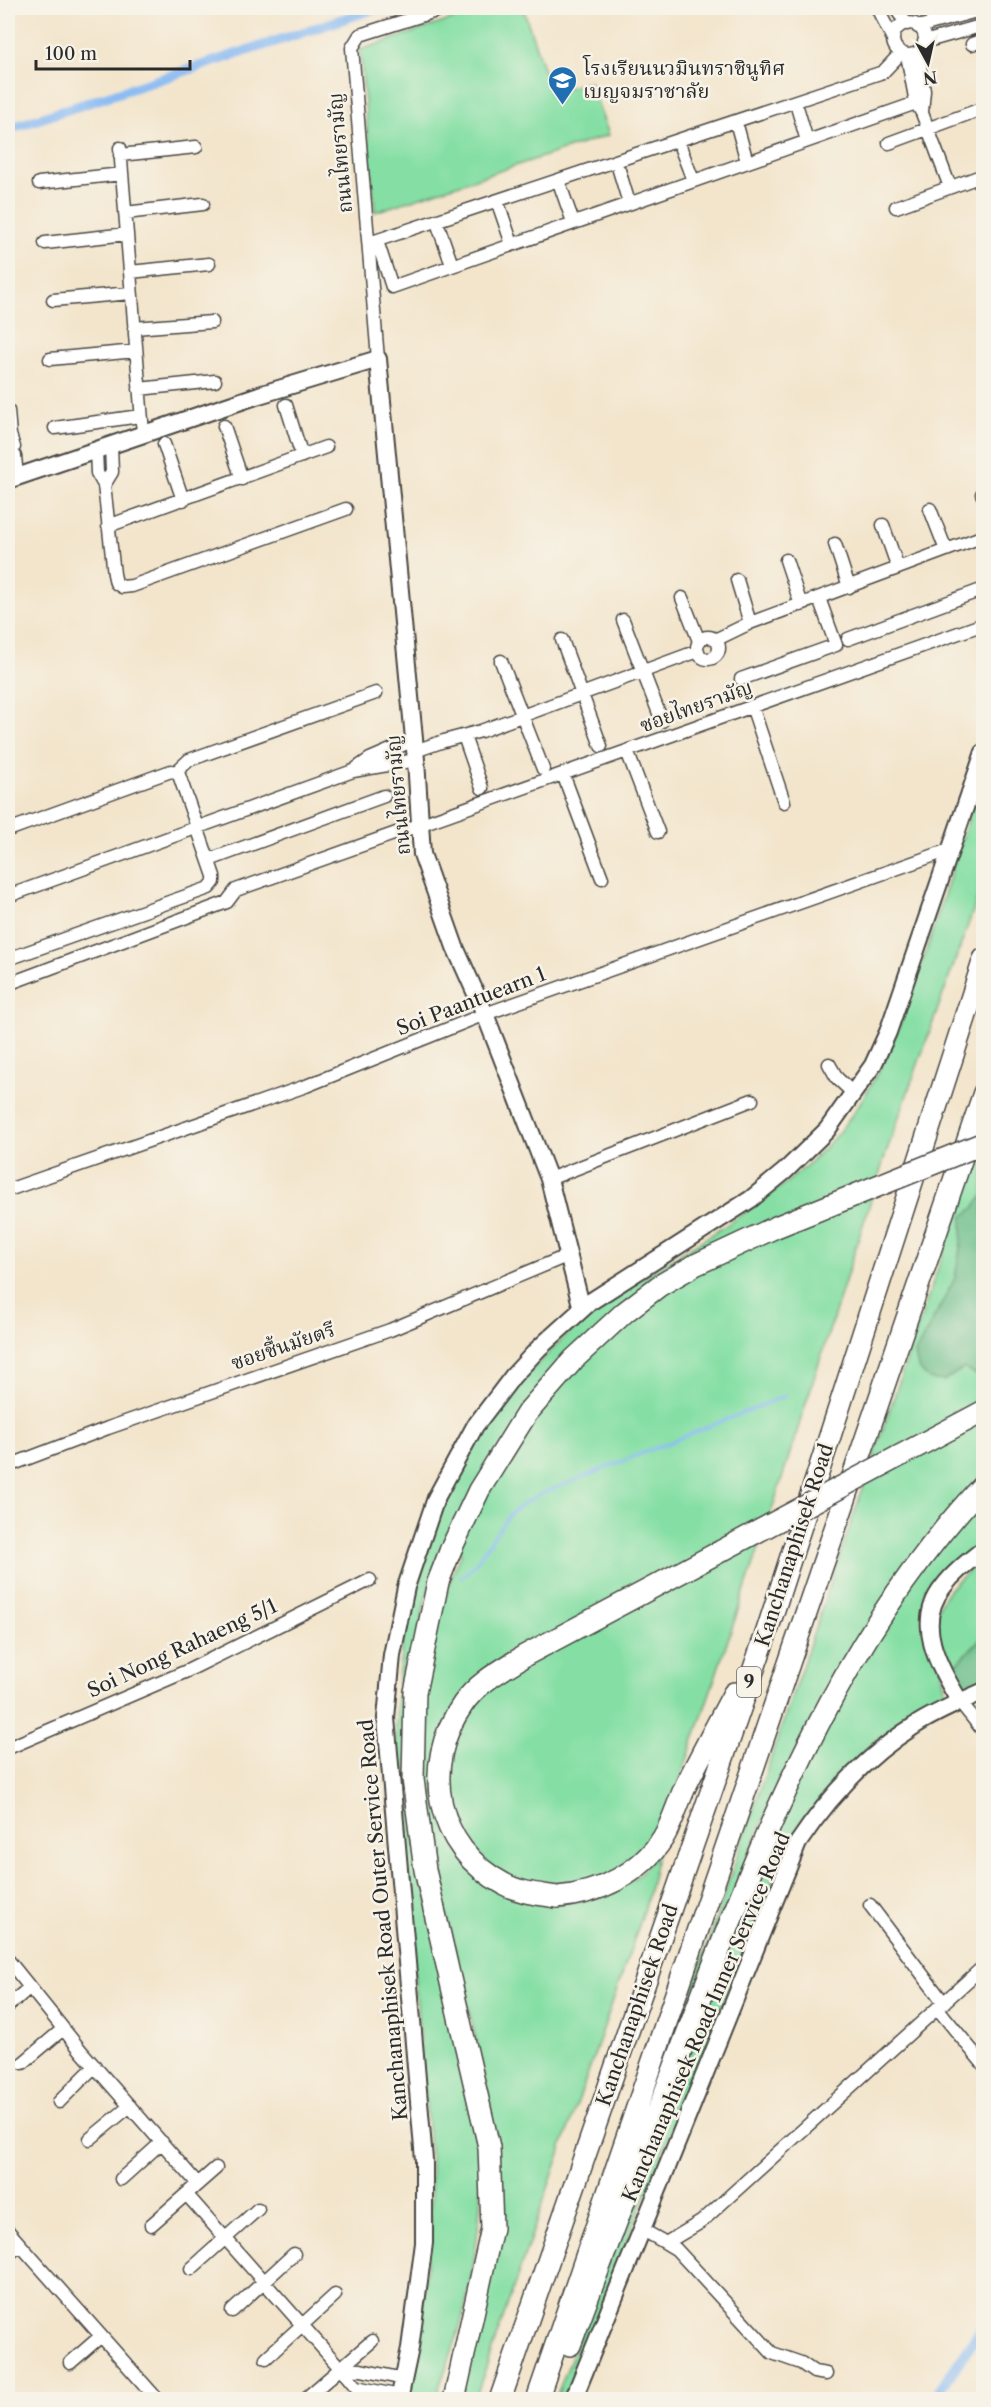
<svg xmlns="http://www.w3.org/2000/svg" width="991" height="2407" font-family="'Libre Caslon Text','Noto Serif Thai',serif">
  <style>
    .green { fill: #85dfa4; stroke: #588568; stroke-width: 1.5 }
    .forest { fill: #6cbe8a; stroke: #4c745a; stroke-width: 1.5 }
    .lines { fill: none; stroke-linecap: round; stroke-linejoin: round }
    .stream { stroke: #86b9f3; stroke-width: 3 }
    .canal { stroke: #86b9f3; stroke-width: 10 }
    .street-casing { stroke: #494743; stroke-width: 15 }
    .secondary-casing { stroke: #494743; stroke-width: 20 }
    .highway-casing { stroke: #494743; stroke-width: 24 }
    .street { stroke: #fff; stroke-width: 12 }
    .secondary { stroke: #fff; stroke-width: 16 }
    .highway { stroke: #fff; stroke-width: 21 }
    .highway-bridge-casing { stroke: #494743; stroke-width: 24; stroke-linecap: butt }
    .highway-bridge { stroke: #fff; stroke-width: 21 }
    .labels { text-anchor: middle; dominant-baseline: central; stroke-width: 5; stroke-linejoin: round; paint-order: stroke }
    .shield { fill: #f7f3e8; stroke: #686764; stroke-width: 1.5 }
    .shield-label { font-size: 18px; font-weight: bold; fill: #2b2b2b }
    .poi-label { font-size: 20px; fill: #2b2b2b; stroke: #f7f3e8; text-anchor: start }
    .street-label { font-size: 20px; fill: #2b2b2b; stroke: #f7f3e8 }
  </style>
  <rect width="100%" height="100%" fill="#f7f3e8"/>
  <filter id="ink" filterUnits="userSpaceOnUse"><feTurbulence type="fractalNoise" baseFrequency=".0167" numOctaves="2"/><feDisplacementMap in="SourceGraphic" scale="12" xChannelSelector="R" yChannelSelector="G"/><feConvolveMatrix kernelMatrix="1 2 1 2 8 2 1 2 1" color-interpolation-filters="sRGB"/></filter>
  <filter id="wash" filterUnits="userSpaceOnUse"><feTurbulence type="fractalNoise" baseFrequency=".008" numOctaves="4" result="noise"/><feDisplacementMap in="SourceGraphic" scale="24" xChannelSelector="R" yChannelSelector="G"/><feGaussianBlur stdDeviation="1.35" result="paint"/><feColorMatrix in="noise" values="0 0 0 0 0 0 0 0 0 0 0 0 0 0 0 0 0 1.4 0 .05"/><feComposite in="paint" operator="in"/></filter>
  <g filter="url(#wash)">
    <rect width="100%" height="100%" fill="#f3e5cc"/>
    <path class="green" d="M 486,8 L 523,8 L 551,92 L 590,82 L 609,135 L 375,212 L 360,50 Z
      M 983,774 L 984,879 L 982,886 L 886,1153 L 769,1519 L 670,1810 L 653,1842 L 614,1877 L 569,1891 L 556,1892 L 550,1901 C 571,1906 619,1891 636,1877 C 644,1870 651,1860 658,1852 L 645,1908 L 475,2399 L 452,2399 C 479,2321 503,2246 497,2161 C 493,2114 483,2069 472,2023 C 458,1959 440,1894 430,1828 C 416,1736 424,1639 461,1553 L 443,1547 L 432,1576 L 423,1610 L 408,1725 L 409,1783 L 429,1907 L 481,2129 C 484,2189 478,2249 465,2308 C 458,2339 445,2369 435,2399 L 404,2400 C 422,2324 432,2248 431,2170 C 430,2136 425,2102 422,2068 C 416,1994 410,1921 404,1847 C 401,1810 397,1773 396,1736 C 394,1662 412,1577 440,1510 C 471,1437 531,1363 592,1313 C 613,1295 638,1281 661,1266 C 720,1228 784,1194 832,1140 C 884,1081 908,1007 932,933 C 949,880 965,827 983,774 Z
      M 983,1136 L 983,1540 L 956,1563 L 929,1597 L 945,1689 L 943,1696 L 879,1738 L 840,1773 L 792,1838 L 761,1908 L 598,2313 L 567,2399 L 555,2400 L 676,2087 L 789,1765 L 778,1783 L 673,2045 Z
      M 983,1559 L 983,1636 L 955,1666 C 951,1660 944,1654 941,1647 C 923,1605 955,1582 983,1559 Z"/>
    <path class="forest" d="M 981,1197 L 983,1197 L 984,1293 L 981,1310 L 984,1327 L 983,1379 L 964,1368 L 944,1381 L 929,1379 L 918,1368 L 915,1353 L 955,1278 L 962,1236 L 962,1217 L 974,1208 Z
      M 983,1636 L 983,1680 L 974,1685 L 962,1685 L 955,1666 Z"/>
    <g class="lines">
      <path class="stream" d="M 460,1578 C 482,1563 490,1538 506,1519 C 516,1507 528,1501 541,1494 L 785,1396"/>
      <path class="canal" d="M 8,129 L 377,8
        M 933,2400 L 984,2325"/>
    </g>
  </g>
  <g filter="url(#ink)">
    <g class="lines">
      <defs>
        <path id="street" d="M 877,8 L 893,39
          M 895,8 L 907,24
          M893 39a16 16 0 1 1 32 0a16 16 0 1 1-32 0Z
          M 918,27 L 984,9
          M 924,42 L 984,25
          M 972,44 L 984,40
          M 918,52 L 924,91 L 922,112
          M 907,55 L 916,103 L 922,113 L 950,187
          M 798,110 L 807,141
          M 738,129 L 747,162
          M 889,143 L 984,108
          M 120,148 L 143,433
          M 681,149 L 693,180
          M 120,155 L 196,147
          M 619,170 L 629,203
          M 39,183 L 122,174
          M 561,188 L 573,222
          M 896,207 L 984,175
          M 500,209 L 512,244
          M 125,213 L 203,204
          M 439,228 L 452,265
          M 45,243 L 127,234
          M 369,243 L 883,72 L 901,53
          M 379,247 L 392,287 L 916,103
          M 130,272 L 209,264
          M 53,300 L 131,293
          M 134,328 L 212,322
          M 50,359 L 136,351
          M 378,359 L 352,48 L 360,35 L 445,8
          M 139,389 L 215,381
          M 286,405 L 302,456
          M 8,411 L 10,435 L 14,447
          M 224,426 L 242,479
          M 55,428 L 140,416
          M 164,444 L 183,500
          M 96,450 L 97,473 L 104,485 L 114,574 L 116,583 L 122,587 L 132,586 L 346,509
          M 15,456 L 17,476
          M 104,485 L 112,472 L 111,445
          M 982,494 L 984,498
          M 930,509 L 946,550
          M 883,525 L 898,568
          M 108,526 L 326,447
          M 835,544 L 849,587
          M 786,560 L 801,605
          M 737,580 L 750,623
          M 682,598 L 699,641
          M 623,620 L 662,721
          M697 648a11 11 0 1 1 22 0a11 11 0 1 1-22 0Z
          M 848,639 L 984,589
          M 562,640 L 601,746
          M 715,640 L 750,623 L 984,536
          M 501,661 L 543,769
          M 741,679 L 836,645 L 819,598
          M 752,706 L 784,802
          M 464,736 L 482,788
          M 415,751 L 444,741 L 481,731 L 698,651
          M 627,751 L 658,832
          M 357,768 L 370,759 L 414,740
          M 176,772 L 189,760 L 376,693
          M 563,774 L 602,878
          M 8,830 L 171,771 L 176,772 L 179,775 L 214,876 L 214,882 L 209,888 L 8,959
          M 209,860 L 384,796
          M 8,896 L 353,771 L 416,760
          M 8,984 L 227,902 L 236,890 L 984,624
          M 829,1064 L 837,1078 L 854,1094
          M 549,1179 L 752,1100
          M 8,1190 L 306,1086 L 485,1014 L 949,850
          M 8,1466 L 108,1428 L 390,1330 L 569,1255
          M 960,1702 L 984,1732
          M 8,1748 L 187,1671 L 370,1580
          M 870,1905 L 944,2003
          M 8,1960 L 82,2052 L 198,2184
          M 8,2006 L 29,1988
          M 938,2009 L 984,2065
          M 23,2063 L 63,2029
          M 59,2102 L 95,2066
          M 90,2139 L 130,2106
          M 121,2179 L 162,2142
          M 187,2195 L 341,2369
          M 151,2225 L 216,2168
          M 641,2229 L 666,2243 L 701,2222 L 984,1966
          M 8,2231 L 158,2400
          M 666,2243 L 676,2249 L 772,2353 L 801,2363 L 814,2372 L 826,2374
          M 8,2255 L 20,2245
          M 191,2269 L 258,2209
          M 232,2311 L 294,2254
          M 266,2358 L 335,2295
          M 70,2363 L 101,2336
          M 400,2396 L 356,2387 L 341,2369 L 361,2370 L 404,2379
          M 305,2399 L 372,2341"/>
        <path id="secondary" d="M 8,480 L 259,395 L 378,359 L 416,760 L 422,854 L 455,947 L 485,1014 L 549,1179 L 582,1309
          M 960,1702 C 940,1668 913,1624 943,1587 C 954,1572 969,1561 984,1549
          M 399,2400 L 410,2348 L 424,2243 L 424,2160 L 386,1718 L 392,1655 L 406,1587 L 436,1498 L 475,1426 L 513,1376 L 539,1348 L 590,1302 L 751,1199 L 785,1171 L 827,1130 L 873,1065 L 888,1032 L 984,752
          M 573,2400 L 798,1843 C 828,1798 868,1755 914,1726 C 935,1712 960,1702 984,1691"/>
        <path id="highway" d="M 451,1549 L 438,1582 L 415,1692 L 413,1779 L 425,1870 L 489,2147 L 492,2228 L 454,2400
          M 557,1897 C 598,1894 640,1874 663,1838 C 673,1822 678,1801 687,1783 C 702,1753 718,1723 734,1693
          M 570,2345 C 614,2229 657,2113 701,1997 C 772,1812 846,1631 984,1484
          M 500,2400 L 767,1631 L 984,959
          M 537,2400 L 984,1093"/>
      </defs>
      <use href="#street" class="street-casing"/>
      <use href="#secondary" class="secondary-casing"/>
      <use href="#highway" class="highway-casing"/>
      <use href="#street" class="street"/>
      <use href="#secondary" class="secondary"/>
      <use href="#highway" class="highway"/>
      <defs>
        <path id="highway-bridge" d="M 451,1549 L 479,1490 L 527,1413 L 574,1359 L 625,1312 L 659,1286 L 695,1265 L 776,1227 L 984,1143
          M 557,1897 C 539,1894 520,1893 504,1884 C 435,1848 420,1765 463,1704 C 478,1682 502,1670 524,1656 L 984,1411"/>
      </defs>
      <use href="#highway-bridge" class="highway-bridge-casing"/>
      <use href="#highway-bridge" class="highway-bridge"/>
    </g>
  </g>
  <defs>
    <symbol id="school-pin" viewBox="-11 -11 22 30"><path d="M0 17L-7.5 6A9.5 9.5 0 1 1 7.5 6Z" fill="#1f6fb2" stroke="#f7f3e8"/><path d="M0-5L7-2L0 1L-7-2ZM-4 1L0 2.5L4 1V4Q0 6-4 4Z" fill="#fff"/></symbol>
  </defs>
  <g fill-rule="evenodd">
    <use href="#school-pin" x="546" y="64" width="33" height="45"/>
  </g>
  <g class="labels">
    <rect class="shield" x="737" y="1667" width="24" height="30" rx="4.5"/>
    <g class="shield-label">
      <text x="749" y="1682">9</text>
    </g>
    <g class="poi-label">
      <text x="583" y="68">โรงเรียนนวมินทราชินูทิศ<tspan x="583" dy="23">เบญจมราชาลัย</tspan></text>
    </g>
    <g class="street-label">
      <text transform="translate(340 153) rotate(-95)">ถนนไทยรามัญ</text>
      <text transform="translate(696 706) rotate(-20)">ซอยไทยรามัญ</text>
      <text transform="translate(398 795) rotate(-95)">ถนนไทยรามัญ</text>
      <text transform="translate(471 1001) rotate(-21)">Soi Paantuearn 1</text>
      <text transform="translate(283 1346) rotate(-19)">ซอยชื้นมัยตรี</text>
      <text transform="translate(794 1545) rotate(-72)">Kanchanaphisek Road</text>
      <text transform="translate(182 1648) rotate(-25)">Soi Nong Rahaeng 5/1</text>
      <text transform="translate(383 1920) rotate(-95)">Kanchanaphisek Road Outer Service Road</text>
      <text transform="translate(637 2005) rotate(-71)">Kanchanaphisek Road</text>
      <text transform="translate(706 2017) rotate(-67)">Kanchanaphisek Road Inner Service Road</text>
    </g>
  </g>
  <rect width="991" height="2407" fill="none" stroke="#f7f3e8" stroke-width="30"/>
  <g transform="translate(928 63) rotate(172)" stroke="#f7f3e8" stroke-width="4.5" paint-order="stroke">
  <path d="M0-4.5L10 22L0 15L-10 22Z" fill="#2b2b2b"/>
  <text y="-9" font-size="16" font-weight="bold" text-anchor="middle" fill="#2b2b2b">N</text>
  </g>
  <path d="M36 60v9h154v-9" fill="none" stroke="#2b2b2b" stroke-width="3"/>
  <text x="45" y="60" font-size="18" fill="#2b2b2b" stroke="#f7f3e8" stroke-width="4.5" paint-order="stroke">100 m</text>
</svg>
